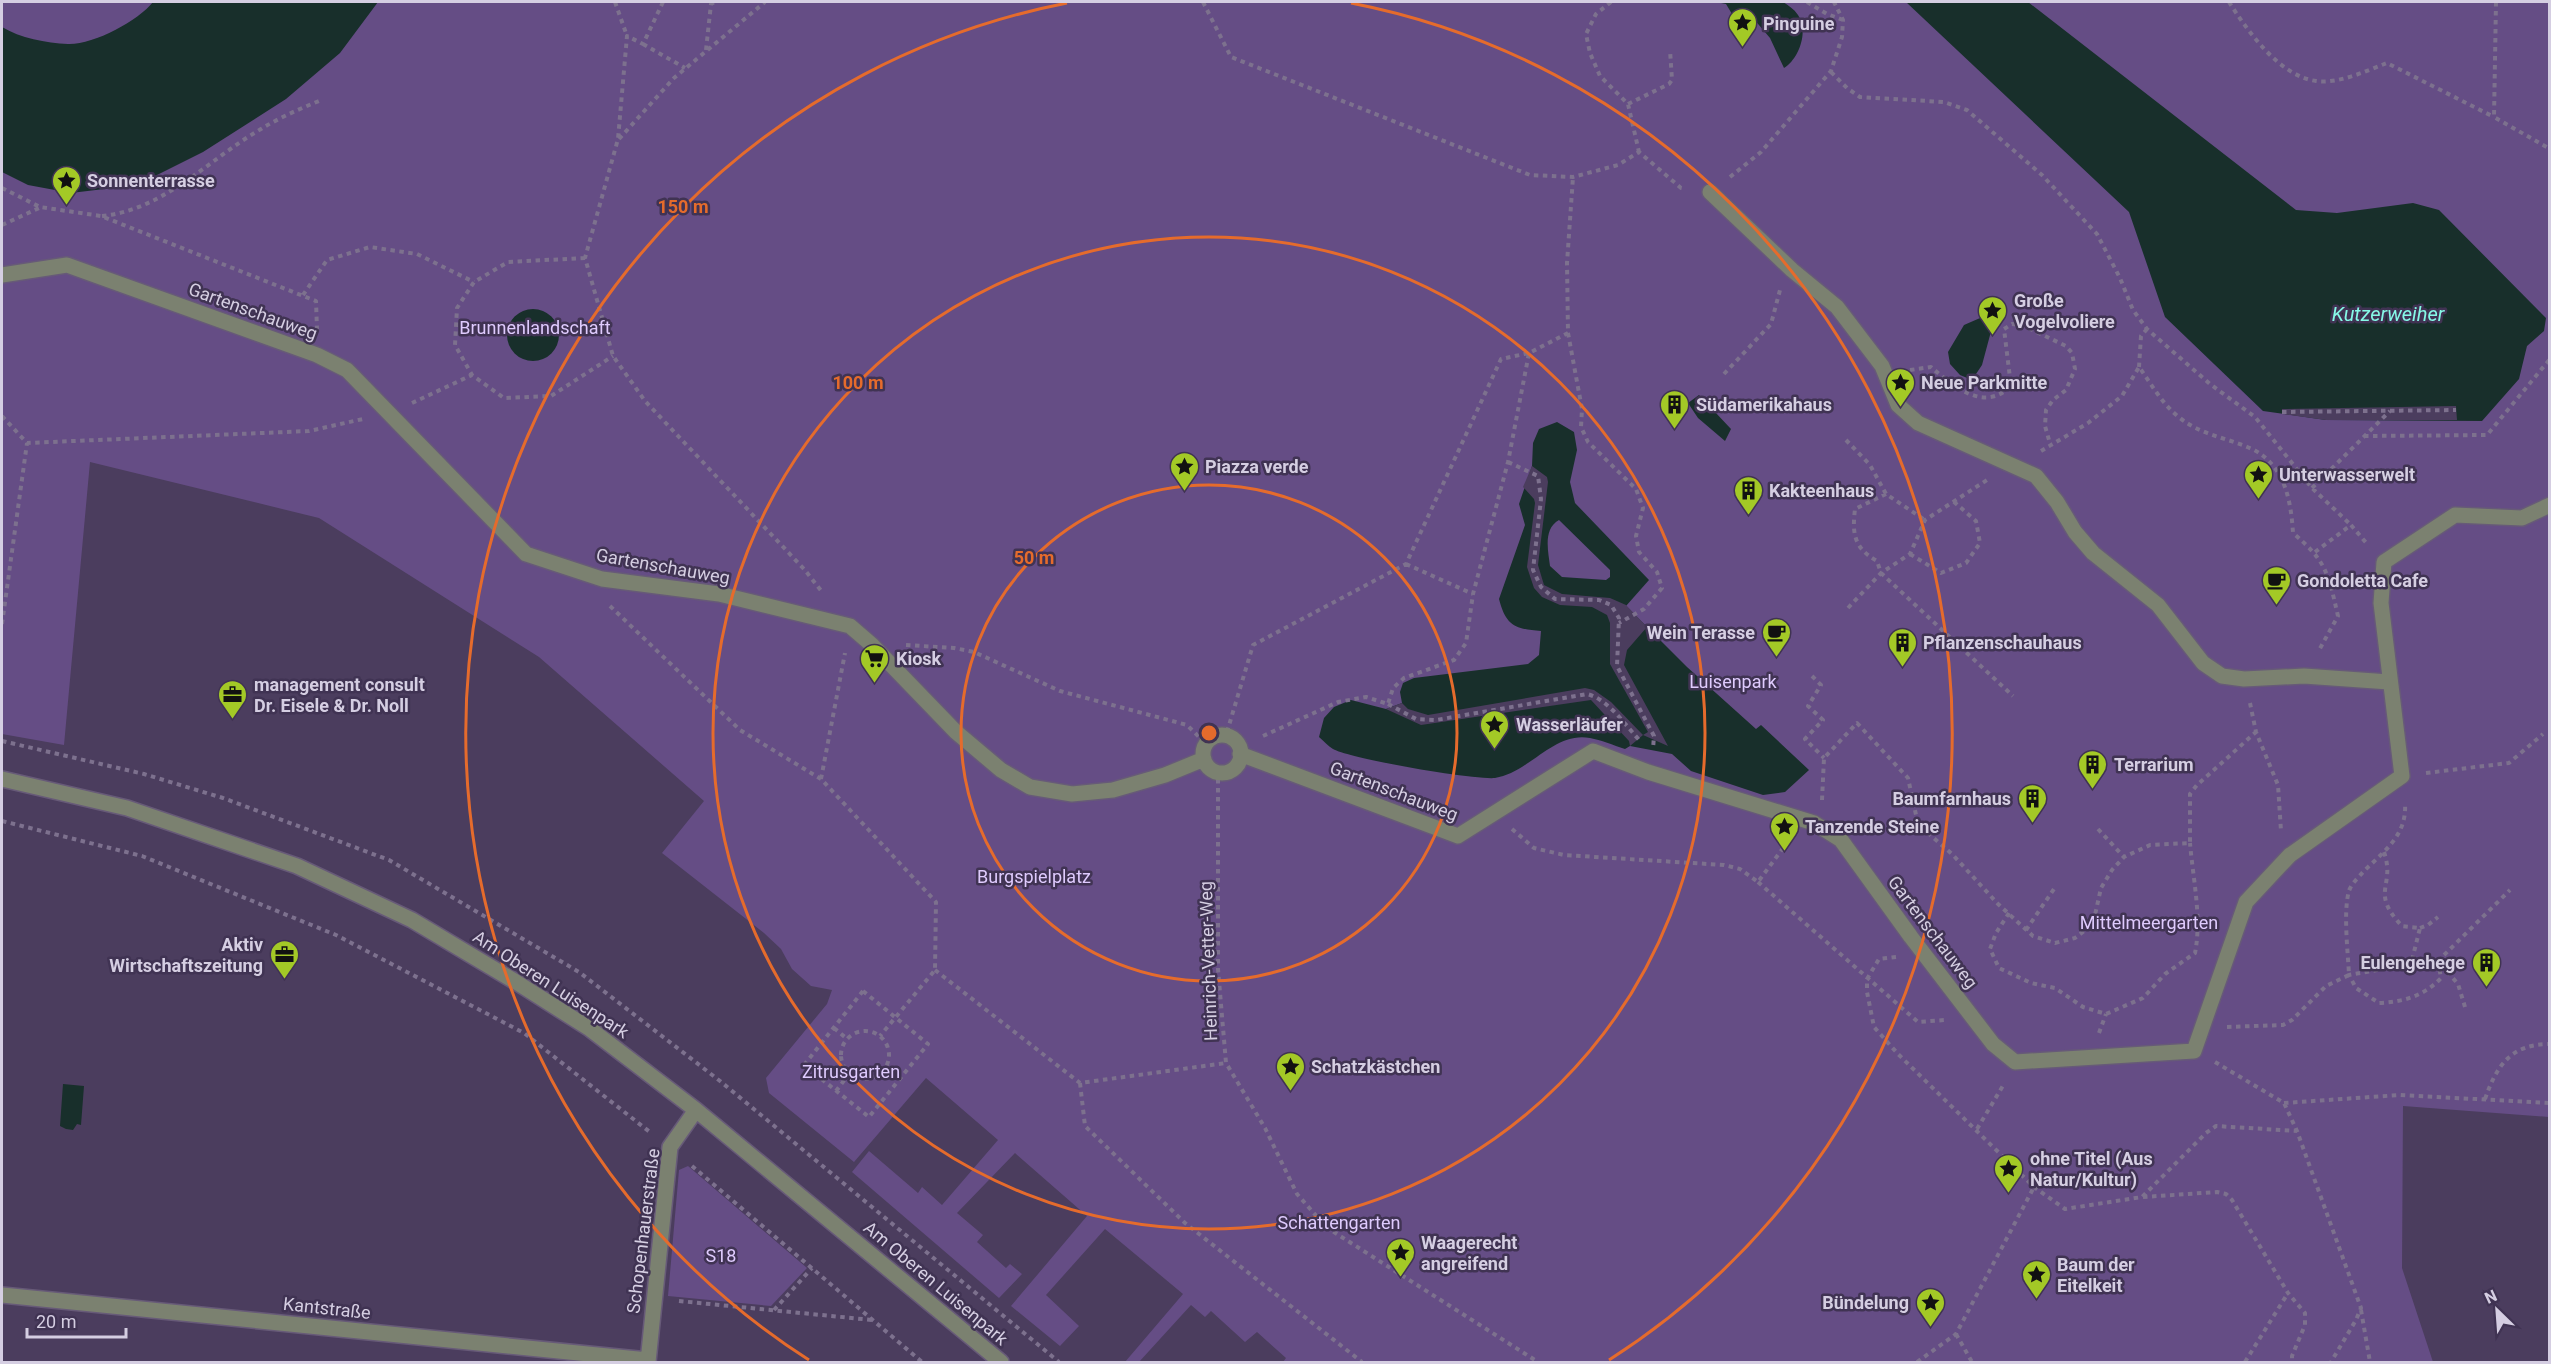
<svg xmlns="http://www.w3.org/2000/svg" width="2551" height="1364" font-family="Roboto,sans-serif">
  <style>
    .green { fill: #654d85 }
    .water { fill: #182f2b; fill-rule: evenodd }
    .pier { fill: #4b3d5e }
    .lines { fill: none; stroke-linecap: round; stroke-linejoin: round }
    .minor-casing { stroke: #675a78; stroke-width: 18 }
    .path { stroke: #7d718e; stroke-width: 4; stroke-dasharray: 4.5 4.5; stroke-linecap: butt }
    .minor { stroke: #7b8170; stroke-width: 15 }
    .ring { fill: none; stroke: #e56b2c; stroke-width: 3 }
    .labels { text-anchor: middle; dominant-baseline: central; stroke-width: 5; stroke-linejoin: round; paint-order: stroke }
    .poi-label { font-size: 18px; font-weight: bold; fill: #d5cee2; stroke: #403353; text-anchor: start }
    .street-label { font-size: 18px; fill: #d5cee2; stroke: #403353 }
    .park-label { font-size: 18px; fill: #dfcbfe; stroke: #403353 }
    .water-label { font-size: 20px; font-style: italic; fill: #86f9e7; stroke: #403353 }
    .centre { fill: #e56b2c; stroke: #403353; stroke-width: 3 }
    .ring-label { font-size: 18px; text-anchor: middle; font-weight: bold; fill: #e56b2c; stroke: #403353; stroke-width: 5; stroke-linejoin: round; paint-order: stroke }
  </style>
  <rect width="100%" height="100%" fill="#4b3d5e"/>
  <path class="green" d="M 2,2 L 2549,2 L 2549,1117 L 2403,1106 L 2402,1268 L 2433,1362 L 1283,1362 L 1286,1358 L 1257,1332 L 1245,1342 L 1211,1311 L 1205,1317 L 1191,1305 L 1139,1362 L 1125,1362 L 1183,1294 L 1105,1229 L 1046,1295 L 1079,1326 L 1060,1346 L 1011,1306 L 1087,1216 L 1015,1153 L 957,1213 L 983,1235 L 977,1242 L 1006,1268 L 1010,1264 L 1022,1274 L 999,1298 L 852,1172 L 869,1151 L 918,1193 L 922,1187 L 942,1205 L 998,1140 L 926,1078 L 854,1162 L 769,1093 L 766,1078 L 827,1004 L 832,990 L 811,986 L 792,969 L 781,949 L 764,933 L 662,853 L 704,801 L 539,657 L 319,518 L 90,462 L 64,745 L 2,734 Z
    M 688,1166 L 807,1268 L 771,1306 L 668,1296 L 679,1170 Z"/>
  <path class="water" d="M 153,2 L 378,2 L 340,53 L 286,99 L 203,152 L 137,185 L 71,193 L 28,185 L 2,172 L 2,27 C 20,38 46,43 68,44 C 93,45 138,21 153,2 Z
    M 1716,2 L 1783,2 C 1788,5 1794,9 1798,15 C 1809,31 1799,59 1784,68 L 1770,38 L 1753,18 L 1742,19 L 1732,14 L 1726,4 Z
    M 1906,2 L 2028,2 L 2296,210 L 2337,213 L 2413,203 L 2439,210 L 2546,318 L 2544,331 L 2527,346 L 2519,379 L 2482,421 L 2326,420 L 2263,411 L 2165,317 L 2129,212 Z
    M507 335a26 26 0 1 1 52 0a26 26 0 1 1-52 0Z
    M 1987,315 L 1993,317 L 1993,324 L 1982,365 L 1972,380 L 1960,375 L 1950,364 L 1948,352 L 1964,325 Z
    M 1699,395 L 1731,429 L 1725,441 L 1698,418 L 1688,403 Z
    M 1557,422 L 1574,432 L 1577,450 L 1570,482 L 1575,503 L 1649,580 L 1626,606 L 1687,667 L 1756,729 L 1761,725 L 1809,770 L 1785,792 L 1763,795 L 1691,771 L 1672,754 L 1630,746 L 1625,749 C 1613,745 1601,740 1590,738 C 1554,731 1529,773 1495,778 C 1474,780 1351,759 1333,749 C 1328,746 1324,741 1319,737 L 1324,718 L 1334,707 L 1351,700 L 1386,709 L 1402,703 L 1400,692 L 1403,683 L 1414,678 L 1528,664 L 1539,655 L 1541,631 C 1515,629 1506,626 1499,599 L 1525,525 L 1519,504 L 1532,466 L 1533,443 L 1539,429 ZM 1559,520 L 1610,570 L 1610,577 L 1606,580 L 1562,577 L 1550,566 C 1548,550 1543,529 1559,520 Z
    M 63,1084 L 84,1086 L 81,1125 L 77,1124 L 73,1130 L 66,1129 L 60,1126 Z"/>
  <path class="pier" d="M 2456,406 L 2457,420 L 2326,420 L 2282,414 L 2282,409 Z
    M 1532,466 L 1547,477 L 1548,482 L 1538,565 L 1544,585 L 1562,594 L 1610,598 L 1626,605 L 1647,627 L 1627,650 L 1624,665 L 1668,746 L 1643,735 L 1630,746 L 1629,741 L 1591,700 L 1421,725 L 1386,709 L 1402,703 L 1408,709 L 1428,715 L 1585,688 L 1594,690 L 1611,702 L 1643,735 L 1648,732 L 1610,664 L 1610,623 L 1607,615 L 1592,607 L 1560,605 L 1542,597 L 1534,588 L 1527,567 L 1535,503 L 1534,499 L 1523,487 Z"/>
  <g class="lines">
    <defs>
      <path id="minor" d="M 1710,192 L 1792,270 L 1837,307 L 1882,366 L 1898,405 L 1918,423 L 2036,476 L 2057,502 L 2075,532 L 2093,553 L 2158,605 L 2203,663 L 2222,676 L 2244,679 L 2304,676 L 2389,682
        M 2,275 L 67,265 L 317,355 L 347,370 L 526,554 L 602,579 L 719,594 L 850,626 L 872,645 L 956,732 L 1001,770 L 1030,787 L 1072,794 L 1113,790 L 1165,775 L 1204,759
        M1203 754a19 19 0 1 1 38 0a19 19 0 1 1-38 0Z
        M 1240,754 L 1458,836 L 1593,751 L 1648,772 L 1814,823 L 1841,840 L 1911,937 L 1993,1044 L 2015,1062 L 2194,1051 L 2246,902 L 2290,855 L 2402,776 L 2381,603 L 2384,562 L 2455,515 L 2522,518 L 2550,505
        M 2,779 L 127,808 L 297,866 L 412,920 L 516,982 L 590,1029 L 696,1110 L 1001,1362
        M 2,1295 L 648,1360
        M 648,1362 L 670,1147 L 696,1110"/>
    </defs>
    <use href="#minor" class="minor-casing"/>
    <path class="path" d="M 615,2 L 627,36
      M 663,2 L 643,44 L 627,36 L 618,139 L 585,258 L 613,356 L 645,401 L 804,569 L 823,593
      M 1203,2 L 1231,57 L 1530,175 L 1573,177 L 1618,165 L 1639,152 L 1681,188 L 1686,189
      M 1611,2 L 1596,14 L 1586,34 L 1590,53 L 1600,76 L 1628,104 L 1639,152
      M 1807,2 L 1827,14 L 1843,20
      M 2229,2 C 2247,30 2279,76 2316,81 C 2339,84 2366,71 2387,63 L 2494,117
      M 2496,2 L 2494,117 L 2550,149
      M 643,44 L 685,68
      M 706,50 L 711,4 L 715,2
      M 1831,72 L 1847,88 L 1860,97 L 1944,102 L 1967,110 L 2042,175 L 2097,234 L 2120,278 L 2133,310 L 2147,329 L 2210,384 L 2255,417 L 2312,488 L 2351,525
      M 1628,104 L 1669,84 L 1672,80 L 1670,50
      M 619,139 L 674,78 L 765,2
      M 1730,177 L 1761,152 L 1831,71 L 1842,37 L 1843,20 L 1834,2
      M 2,188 L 40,207 L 101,216 L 316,301 L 317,330
      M 102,216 C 164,210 209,159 261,129 C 279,118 299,109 319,101
      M 2,225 L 39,208
      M 585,258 L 508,262 L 474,282 L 457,308 L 455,345 L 472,375 L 504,398 L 551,396 L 613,356
      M 303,295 L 327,260 L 370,247 L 417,254 L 474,282
      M 1568,333 L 1582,409 L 1581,427 L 1588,442 L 1636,489 L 1643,508 L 1636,536 L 1639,552 L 1657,572 L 1662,588 L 1644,609 L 1619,623
      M 2139,367 L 2141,336 L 2147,329
      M 1910,370 L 1931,367 C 1953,386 1984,413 2011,386 L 2004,329 L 2012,324 L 2022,325 L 2066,346 L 2072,353 L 2075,369 L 2066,390 L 2053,400 L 2046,410 L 2045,426 L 2051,447
      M 1724,374 L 1771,324 L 1780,290
      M 412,403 L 472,375
      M 2282,412 L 2456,410
      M 2,416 L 27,443 L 309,431 L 363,419
      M 2364,436 L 2487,435 L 2550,359
      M 1846,440 L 1870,465 L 1886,494 L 1925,520
      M 2041,451 L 2088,423 L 2122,396 L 2139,367 C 2152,385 2162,404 2180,418 C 2201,435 2228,438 2252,449 C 2285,465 2291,501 2293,533 C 2327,562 2328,573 2338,616 L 2318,652
      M 1508,462 L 1538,476 L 1541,499 L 1533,570 L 1541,587 L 1555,599 L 1599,600 L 1611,605 L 1619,618 L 1617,666 L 1654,736 L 1653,749
      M 2312,488 L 2390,411
      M 1886,494 L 1855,509 C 1852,534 1854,548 1877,561 L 1881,573 L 2013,696
      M 2315,552 L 2351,525 L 2368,545
      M 1910,554 L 1941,573 L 1966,563 L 1980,543 L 1976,521 L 1953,501
      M 1406,564 L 1473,594
      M 610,606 L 740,730 L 821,779 L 936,902 L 935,970 L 880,1036
      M 1848,608 L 1881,573 L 1910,554 L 1925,520 L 1987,480
      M 2,624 L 27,443
      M 906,645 L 954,648 L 974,652 L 1060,691 L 1187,725 L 1199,737
      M 1812,676 L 1821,685 L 1808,706 L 1823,720 L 1805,739 L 1824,758
      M 2250,703 L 2256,732 L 2278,785 L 2281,831
      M 1388,704 L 1416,719 L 1436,720 L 1587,694 C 1608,699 1626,726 1641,742
      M 1227,732 L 1253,645 L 1406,564 L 1501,359 L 1529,353
      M 1263,736 L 1338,702 L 1366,697 L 1388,704 L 1393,688 L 1404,678 L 1454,660 L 1466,643 L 1473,594 L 1508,462 L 1529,353 L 1568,333 L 1567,263 L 1573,177
      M 2,741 L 144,774 L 223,798 L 389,860 L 579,972 L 720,1081 L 1059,1362
      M 2426,773 L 2509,763 L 2543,734
      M 821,779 L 845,653
      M 1218,779 L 1218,969 L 1226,1063 L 1265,1128 L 1297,1194 L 1326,1227 L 1538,1362
      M 1822,800 L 1824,758 L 1857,723 L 1908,778 L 1918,824 L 1953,855 L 1998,904 L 2033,936 L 2055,943 L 2075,938 L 2093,924 L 2101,888 L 2112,870 L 2124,857 L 2150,845 L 2190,843 L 2190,794 L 2197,785 L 2256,732
      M 2,821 L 142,856 L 336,935 L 524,1033 L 651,1133
      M 1512,829 L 1534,848 L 1564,855 L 1724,865 L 1740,869 L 1758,882 L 1789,840
      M 2098,829 L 2124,857
      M 2384,852 C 2396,887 2369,891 2402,926 L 2420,928 L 2411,964 L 2438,961 L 2441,978 C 2424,996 2403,1002 2379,1003 L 2356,988 L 2349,975 L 2411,964
      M 1758,882 L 1918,1022 L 1945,1020
      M 2009,913 L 1996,933 L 1990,949 L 1999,968 L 2031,983 L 2055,988 L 2083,1007 L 2106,1014 L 2143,998 L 2165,974 L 2195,953 C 2202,918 2193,879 2190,843
      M 2420,928 L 2428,925 L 2438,917
      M 2026,930 L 2056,886
      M 1896,957 L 1879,959 L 1867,979 L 1867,992 L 1874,1027 L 1898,1054 L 2034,1187 L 2065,1209 L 2142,1197 L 2206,1133 L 2216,1126 L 2297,1131
      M 935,970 L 1080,1083 L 1226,1063
      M 863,991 L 928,1044 L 869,1117 L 804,1065 Z
      M 2465,1007 L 2458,984 L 2438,961 L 2510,890
      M 2227,1027 L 2283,1025 L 2292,1020 L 2326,986 L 2349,975 C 2348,953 2343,911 2349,891 C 2351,884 2358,878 2363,872 C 2383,852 2407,836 2405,804
      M 834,1028 L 846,1038
      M841 1055a24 24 0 1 1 48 0a24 24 0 1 1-48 0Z
      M 2099,1033 L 2106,1014
      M 2215,1062 L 2284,1103 L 2297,1131 L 2361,1308 L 2356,1320 L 2331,1362
      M 885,1070 L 899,1081
      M 1080,1083 L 1085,1126 L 1185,1223 L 1362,1362
      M 836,1091 L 849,1074
      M 2485,1099 C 2497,1065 2511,1044 2550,1044
      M 2284,1103 L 2400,1095 L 2550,1103
      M 1977,1129 L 2004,1084
      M 692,1166 L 922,1362
      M 2143,1197 L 2217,1192 L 2226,1194 L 2232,1200 L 2288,1293 L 2305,1313 L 2305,1325 L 2292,1356 L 2292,1362
      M 679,1301 L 872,1320
      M 774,1310 L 812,1268
      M 2361,1310 L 2370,1362
      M 1956,1334 L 1972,1362
      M 1917,1362 L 1956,1334 L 2034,1187
      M 2245,1362 L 2288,1293"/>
    <use href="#minor" class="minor"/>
  </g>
  <g class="ring">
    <circle cx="1209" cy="733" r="248"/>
    <circle cx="1209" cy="733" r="496"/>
    <path d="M809 1360A744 744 0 0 1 1067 3M1351 3A744 744 0 0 1 1609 1360"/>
  </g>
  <defs>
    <symbol id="sight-pin" viewBox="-11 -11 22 30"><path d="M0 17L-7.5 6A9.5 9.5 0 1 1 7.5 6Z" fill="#a3c926" stroke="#403353"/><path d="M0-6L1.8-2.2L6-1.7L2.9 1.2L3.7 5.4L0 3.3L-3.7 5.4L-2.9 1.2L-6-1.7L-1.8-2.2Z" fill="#111"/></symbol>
    <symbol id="building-pin" viewBox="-11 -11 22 30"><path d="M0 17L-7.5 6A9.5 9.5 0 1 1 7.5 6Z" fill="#a3c926" stroke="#403353"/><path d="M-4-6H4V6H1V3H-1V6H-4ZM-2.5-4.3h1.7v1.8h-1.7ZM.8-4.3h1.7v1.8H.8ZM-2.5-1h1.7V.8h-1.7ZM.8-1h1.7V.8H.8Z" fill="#111"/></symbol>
    <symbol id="cafe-pin" viewBox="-11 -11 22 30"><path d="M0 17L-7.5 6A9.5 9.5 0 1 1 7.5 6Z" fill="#a3c926" stroke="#403353"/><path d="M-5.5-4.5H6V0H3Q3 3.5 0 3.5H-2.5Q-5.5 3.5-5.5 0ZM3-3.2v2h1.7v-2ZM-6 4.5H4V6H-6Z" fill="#111"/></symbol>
    <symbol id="supermarket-pin" viewBox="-11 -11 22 30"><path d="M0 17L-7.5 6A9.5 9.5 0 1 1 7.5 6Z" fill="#a3c926" stroke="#403353"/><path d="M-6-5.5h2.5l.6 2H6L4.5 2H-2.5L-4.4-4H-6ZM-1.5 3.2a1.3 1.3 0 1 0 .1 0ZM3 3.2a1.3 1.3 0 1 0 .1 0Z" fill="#111"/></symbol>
    <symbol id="office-pin" viewBox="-11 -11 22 30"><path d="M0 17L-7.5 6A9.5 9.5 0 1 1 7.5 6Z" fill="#a3c926" stroke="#403353"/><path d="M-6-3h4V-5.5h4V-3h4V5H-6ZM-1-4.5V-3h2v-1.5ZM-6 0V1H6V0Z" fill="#111"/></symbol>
  </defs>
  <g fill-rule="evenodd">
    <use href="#sight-pin" x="1726" y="6" width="33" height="45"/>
    <use href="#sight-pin" x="50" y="164" width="33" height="45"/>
    <use href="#sight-pin" x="1976" y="294" width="33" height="45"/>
    <use href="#sight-pin" x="1884" y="366" width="33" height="45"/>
    <use href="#building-pin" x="1658" y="388" width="33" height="45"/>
    <use href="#sight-pin" x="1168" y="450" width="33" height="45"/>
    <use href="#sight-pin" x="2242" y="458" width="33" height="45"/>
    <use href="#building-pin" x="1732" y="474" width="33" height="45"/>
    <use href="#cafe-pin" x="2260" y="564" width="33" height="45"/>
    <use href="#cafe-pin" x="1760" y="616" width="33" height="45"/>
    <use href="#building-pin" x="1886" y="626" width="33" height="45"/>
    <use href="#supermarket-pin" x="858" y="642" width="33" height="45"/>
    <use href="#office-pin" x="216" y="678" width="33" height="45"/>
    <use href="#sight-pin" x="1478" y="708" width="33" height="45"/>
    <use href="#building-pin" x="2076" y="748" width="33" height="45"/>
    <use href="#building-pin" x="2016" y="782" width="33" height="45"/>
    <use href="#sight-pin" x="1768" y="810" width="33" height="45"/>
    <use href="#office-pin" x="268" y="938" width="33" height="45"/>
    <use href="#building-pin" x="2470" y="946" width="33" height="45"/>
    <use href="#sight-pin" x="1274" y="1050" width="33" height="45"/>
    <use href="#sight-pin" x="1992" y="1152" width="33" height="45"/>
    <use href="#sight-pin" x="1384" y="1236" width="33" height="45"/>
    <use href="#sight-pin" x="2020" y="1258" width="33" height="45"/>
    <use href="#sight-pin" x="1914" y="1286" width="33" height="45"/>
  </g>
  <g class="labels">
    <g class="poi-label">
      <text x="1763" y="23">Pinguine</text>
      <text x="87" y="180">Sonnenterrasse</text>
      <text x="2014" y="300">Große<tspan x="2014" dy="21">Vogelvoliere</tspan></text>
      <text x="1921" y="382">Neue Parkmitte</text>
      <text x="1696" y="404">Südamerikahaus</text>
      <text x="1205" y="466">Piazza verde</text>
      <text x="2279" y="474">Unterwasserwelt</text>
      <text x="1769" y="490">Kakteenhaus</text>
      <text x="2297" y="580">Gondoletta Cafe</text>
      <text x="1755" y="632" text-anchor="end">Wein Terasse</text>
      <text x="1923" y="642">Pflanzenschauhaus</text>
      <text x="896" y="658">Kiosk</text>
      <text x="254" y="684">management consult<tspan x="254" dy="21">Dr. Eisele &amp; Dr. Noll</tspan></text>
      <text x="1516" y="724">Wasserläufer</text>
      <text x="2114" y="764">Terrarium</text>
      <text x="2011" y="798" text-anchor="end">Baumfarnhaus</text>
      <text x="1805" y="826">Tanzende Steine</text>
      <text x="263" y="944" text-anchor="end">Aktiv<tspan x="263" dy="21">Wirtschaftszeitung</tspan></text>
      <text x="2465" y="962" text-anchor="end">Eulengehege</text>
      <text x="1311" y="1066">Schatzkästchen</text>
      <text x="2030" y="1158">ohne Titel (Aus<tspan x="2030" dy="21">Natur/Kultur)</tspan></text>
      <text x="1421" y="1242">Waagerecht<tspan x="1421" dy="21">angreifend</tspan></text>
      <text x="2057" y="1264">Baum der<tspan x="2057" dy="21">Eitelkeit</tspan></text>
      <text x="1909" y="1302" text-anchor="end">Bündelung</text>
    </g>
    <g class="street-label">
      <text transform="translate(253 311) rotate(20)">Gartenschauweg</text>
      <text transform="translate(663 566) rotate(10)">Gartenschauweg</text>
      <text transform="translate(1394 791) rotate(21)">Gartenschauweg</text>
      <text transform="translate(1933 932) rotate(53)">Gartenschauweg</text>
      <text transform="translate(1208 961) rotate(-92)">Heinrich-Vetter-Weg</text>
      <text transform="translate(551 984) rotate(33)">Am Oberen Luisenpark</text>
      <text transform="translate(643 1231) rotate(-83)">Schopenhauerstraße</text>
      <text transform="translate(936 1283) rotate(40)">Am Oberen Luisenpark</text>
      <text transform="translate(327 1308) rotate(6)">Kantstraße</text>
    </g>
    <g class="park-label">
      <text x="535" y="327">Brunnenlandschaft</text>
      <text x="1733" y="681">Luisenpark</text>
      <text x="1034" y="876">Burgspielplatz</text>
      <text x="2149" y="922">Mittelmeergarten</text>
      <text x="851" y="1071">Zitrusgarten</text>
      <text x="1339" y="1222">Schattengarten</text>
      <text x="721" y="1255">S18</text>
    </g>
    <g class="water-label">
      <text x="2388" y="314">Kutzerweiher</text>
    </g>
  </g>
  <circle cx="1209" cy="733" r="9" class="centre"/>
  <g class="ring-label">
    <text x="683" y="213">150 m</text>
    <text x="858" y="389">100 m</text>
    <text x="1034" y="564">50 m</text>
  </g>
  <rect width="2551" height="1364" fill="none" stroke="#d5cee2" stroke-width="6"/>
  <g transform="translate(2497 1310) rotate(335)" stroke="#403353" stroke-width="4.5" paint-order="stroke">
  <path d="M0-4.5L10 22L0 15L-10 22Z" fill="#d5cee2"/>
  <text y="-9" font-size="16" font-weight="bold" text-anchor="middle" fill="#d5cee2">N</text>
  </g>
  <path d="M27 1328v9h99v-9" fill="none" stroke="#d5cee2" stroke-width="3"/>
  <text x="36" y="1328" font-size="18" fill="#d5cee2" stroke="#403353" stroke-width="4.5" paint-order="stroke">20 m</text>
</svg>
